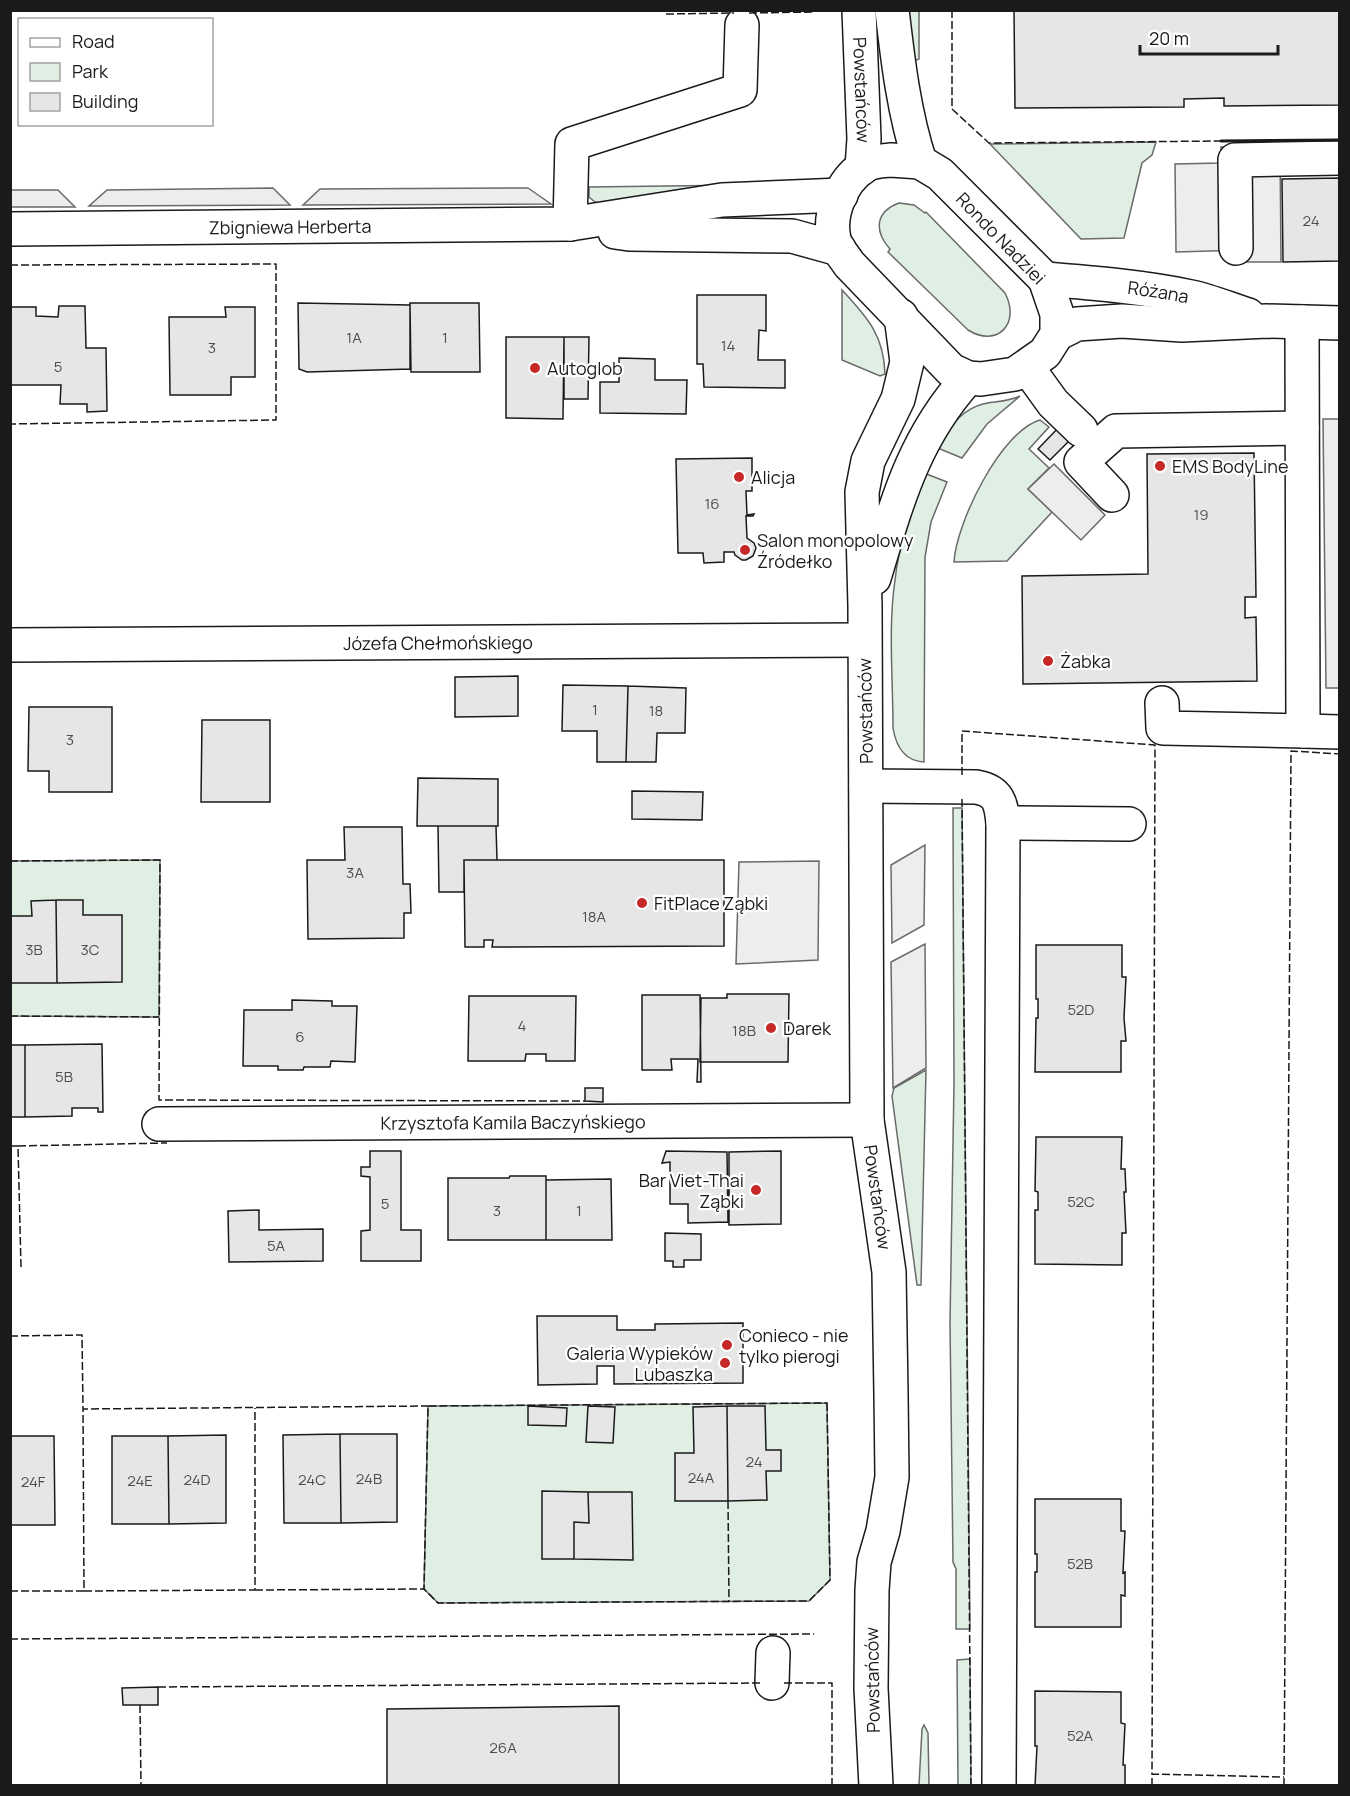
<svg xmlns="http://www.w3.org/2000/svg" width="1350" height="1796" font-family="Manrope,sans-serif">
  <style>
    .green { fill: #e0efe3; stroke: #6a6a6a; stroke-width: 1.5 }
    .parking { fill: #ededed; stroke: #6a6a6a; stroke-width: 1.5 }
    .building { fill: #e6e6e6; stroke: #1a1a1a; stroke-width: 1.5 }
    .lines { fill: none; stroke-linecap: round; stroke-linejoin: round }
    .minor-casing { stroke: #1a1a1a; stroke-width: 36 }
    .minor { stroke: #fff; stroke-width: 33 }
    .fence { stroke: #1a1a1a; stroke-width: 1.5; stroke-dasharray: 8 3; stroke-linecap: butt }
    .wall { stroke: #1a1a1a; stroke-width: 3 }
    .poi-dot { fill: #c62828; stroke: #fff; stroke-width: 2 }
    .labels { text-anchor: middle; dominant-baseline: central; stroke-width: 4.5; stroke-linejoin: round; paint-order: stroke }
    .number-label { font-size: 15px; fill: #4d4d4d }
    .street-label { font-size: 18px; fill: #1a1a1a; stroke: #fff }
    .poi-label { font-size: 18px; fill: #1a1a1a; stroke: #fff; text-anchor: start }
  </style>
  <rect width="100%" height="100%" fill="#fff"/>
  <path class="green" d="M 905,11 L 919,11 L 919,59 L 913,61 Z
    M 1156,142 L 1152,155 L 1142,163 L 1124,238 L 1081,239 L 990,144 Z
    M 745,185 L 599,203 L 595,202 L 589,197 L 589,187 Z
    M 899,203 L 914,205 L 925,213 L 926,212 L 1005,293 C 1021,324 997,348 968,330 L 888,252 L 890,249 C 874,231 875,212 899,203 Z
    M 842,290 C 867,317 884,335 885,374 L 880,376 L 842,360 Z
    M 1020,396 L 987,424 L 962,458 L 935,447 C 949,429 960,410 983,404 C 996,401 1008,402 1020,396 Z
    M 1040,420 L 1049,427 L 1029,449 L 1049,468 L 1028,489 L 1052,512 L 1007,561 L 954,562 C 956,523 1001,431 1040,420 Z
    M 924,473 L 947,482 L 931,522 L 925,557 L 924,762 C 904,761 896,746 893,728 C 893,679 888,628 895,580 C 899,543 912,508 924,473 Z
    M 953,808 L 962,808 L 970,1629 L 956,1629 L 956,1569 L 953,1562 L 950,1323 L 954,1083 Z
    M 160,860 L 159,1017 L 11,1016 L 11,861 Z
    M 926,1070 L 921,1285 L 917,1285 L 892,1096 L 894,1088 Z
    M 827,1403 L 830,1580 L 809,1601 L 438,1603 L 424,1589 L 428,1406 Z
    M 970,1659 L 971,1785 L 958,1785 L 957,1660 Z
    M 924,1725 L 928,1733 L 929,1785 L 919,1785 L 922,1729 Z"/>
  <path class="parking" d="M 1280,145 L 1281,262 L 1247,262 L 1246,250 L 1176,252 L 1175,164 L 1221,163 L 1221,147 Z
    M 273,188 L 290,205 L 89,206 L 107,190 Z
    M 528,188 L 551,204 L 303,205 L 320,189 Z
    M 11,190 L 58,190 L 75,207 L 11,207 Z
    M 1323,419 L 1339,419 L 1339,688 L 1326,688 Z
    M 1054,464 L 1105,515 L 1081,540 L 1028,489 Z
    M 925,845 L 924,925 L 892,943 L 891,865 Z
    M 819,861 L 818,960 L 736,964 L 739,862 Z
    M 925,944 L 926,1068 L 893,1088 L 891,962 Z"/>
  <path class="building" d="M 1014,10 L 1340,10 L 1340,105 L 1224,106 L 1224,98 L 1184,99 L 1184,107 L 1015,108 Z
    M 1340,178 L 1340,261 L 1283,262 L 1282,179 Z
    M 697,295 L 766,295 L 766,331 L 759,330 L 758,360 L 785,360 L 785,388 L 704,387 L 703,364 L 697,364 Z
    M 298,303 L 410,305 L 410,369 L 307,372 L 299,369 Z
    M 410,303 L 479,303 L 480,372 L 411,372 Z
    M 59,306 L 85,306 L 86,348 L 106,348 L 107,411 L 87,412 L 87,404 L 60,404 L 61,385 L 10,385 L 10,307 L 36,307 L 36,316 L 58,317 Z
    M 225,307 L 255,307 L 255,377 L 231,377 L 231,395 L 170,395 L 169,317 L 226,317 Z
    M 506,337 L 564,337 L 563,419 L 506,418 Z
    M 564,337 L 589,337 L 588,399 L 564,399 Z
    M 619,358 L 655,359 L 655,380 L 687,380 L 686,414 L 600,413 L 600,382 L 619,382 Z
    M 1059,427 L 1071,439 L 1050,460 L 1038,449 Z
    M 1254,453 L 1256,597 L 1245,597 L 1245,618 L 1256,617 L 1257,681 L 1023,684 L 1022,576 L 1148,574 L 1147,454 Z
    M 752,458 L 752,491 L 746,491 L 747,515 L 754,514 L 753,516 L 746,516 L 747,538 L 754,543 L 756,548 L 753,556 L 746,560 L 742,560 L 735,555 L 734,552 L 724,552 L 724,562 L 704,563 L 703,553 L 678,553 L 676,459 Z
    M 518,676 L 518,716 L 455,717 L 455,677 Z
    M 563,685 L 628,686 L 626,762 L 597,762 L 597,731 L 562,731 Z
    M 628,686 L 686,688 L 685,733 L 657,733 L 656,762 L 626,762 Z
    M 29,707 L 112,707 L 112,792 L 49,792 L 49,771 L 28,771 Z
    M 202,720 L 270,720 L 270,802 L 201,802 Z
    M 418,778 L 498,779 L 498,826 L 417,826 Z
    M 632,791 L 703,792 L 702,820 L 632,819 Z
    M 438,826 L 496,826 L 497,860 L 464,860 L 464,892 L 439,892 Z
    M 344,827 L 402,827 L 403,884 L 410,884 L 411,913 L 404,913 L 404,938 L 308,939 L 307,860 L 345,860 Z
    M 464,860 L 724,860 L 724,946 L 492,947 L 493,940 L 484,940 L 484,947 L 465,947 Z
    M 56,900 L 57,983 L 10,983 L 10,916 L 32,916 L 31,901 Z
    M 56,900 L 83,900 L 83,915 L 122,915 L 122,982 L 57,983 Z
    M 1036,945 L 1122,945 L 1122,977 L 1126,977 L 1124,1018 L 1126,1041 L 1121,1041 L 1121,1072 L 1035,1072 L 1036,1018 L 1038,1018 L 1038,999 L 1036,999 Z
    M 727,994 L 789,994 L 788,1062 L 700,1062 L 701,998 L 727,998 Z
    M 642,995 L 700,995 L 701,1082 L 697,1082 L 698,1059 L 671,1059 L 672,1070 L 642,1070 Z
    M 469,996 L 576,996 L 575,1061 L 546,1061 L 546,1054 L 526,1054 L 525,1061 L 468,1061 Z
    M 292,1000 L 332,1001 L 332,1006 L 357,1006 L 355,1062 L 331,1061 L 330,1067 L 304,1067 L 303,1070 L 278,1070 L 278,1066 L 243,1066 L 244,1010 L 292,1010 Z
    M 102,1044 L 103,1112 L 98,1112 L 98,1108 L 72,1108 L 72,1116 L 25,1117 L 25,1045 Z
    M 10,1045 L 25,1045 L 25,1117 L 10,1117 Z
    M 585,1088 L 603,1088 L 603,1102 L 585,1101 Z
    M 1036,1137 L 1122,1137 L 1121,1169 L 1125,1169 L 1126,1192 L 1124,1192 L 1126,1233 L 1122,1233 L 1122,1265 L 1035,1264 L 1035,1210 L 1038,1210 L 1038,1192 L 1035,1191 Z
    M 370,1151 L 401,1151 L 401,1230 L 421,1230 L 421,1261 L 361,1261 L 361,1231 L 370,1230 L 370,1177 L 361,1176 L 361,1167 L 370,1167 Z
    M 666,1151 L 727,1152 L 728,1222 L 688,1223 L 688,1204 L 670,1204 L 670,1162 L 662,1163 Z
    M 781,1151 L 781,1224 L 729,1225 L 729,1152 Z
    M 510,1176 L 546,1176 L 546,1240 L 448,1240 L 448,1178 L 509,1178 Z
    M 611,1179 L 612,1240 L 546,1240 L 546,1180 Z
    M 259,1210 L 259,1230 L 323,1229 L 323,1261 L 229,1262 L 228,1211 Z
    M 665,1233 L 701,1234 L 701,1260 L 684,1260 L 684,1267 L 673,1267 L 673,1261 L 665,1261 Z
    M 537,1316 L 617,1316 L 617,1330 L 655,1330 L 655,1324 L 743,1323 L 743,1383 L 614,1384 L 614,1366 L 597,1366 L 597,1384 L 538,1385 Z
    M 528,1406 L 567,1408 L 566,1426 L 528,1425 Z
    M 588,1406 L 615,1407 L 613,1443 L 586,1442 Z
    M 727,1406 L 765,1406 L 766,1450 L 781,1450 L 781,1471 L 766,1471 L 767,1500 L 728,1501 Z
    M 727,1406 L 728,1501 L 675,1501 L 675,1453 L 694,1453 L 693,1407 Z
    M 340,1434 L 397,1434 L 397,1522 L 341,1523 Z
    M 340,1434 L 341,1523 L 284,1523 L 283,1435 Z
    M 226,1435 L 226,1523 L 169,1524 L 168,1436 Z
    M 10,1436 L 54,1436 L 55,1525 L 10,1525 Z
    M 112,1436 L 168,1436 L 169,1524 L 112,1524 Z
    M 542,1491 L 588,1492 L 589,1523 L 574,1522 L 574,1559 L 542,1559 Z
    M 588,1492 L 632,1492 L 633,1560 L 574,1559 L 574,1522 L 589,1523 Z
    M 1035,1499 L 1121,1499 L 1121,1531 L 1125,1531 L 1123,1573 L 1125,1572 L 1125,1596 L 1121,1595 L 1121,1627 L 1035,1627 L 1035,1572 L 1037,1572 L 1037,1554 L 1035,1554 Z
    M 158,1687 L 158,1705 L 123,1705 L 122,1688 Z
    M 1035,1691 L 1121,1692 L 1121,1723 L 1125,1724 L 1123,1765 L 1125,1765 L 1125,1786 L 1035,1786 L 1037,1746 L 1035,1746 Z
    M 619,1706 L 619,1786 L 387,1786 L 387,1709 Z"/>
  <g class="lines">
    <defs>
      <g id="minor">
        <path id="s1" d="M 859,10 L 864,139 L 862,168"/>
        <path d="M 892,10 C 898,62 904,113 920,162"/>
        <path d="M 891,160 L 920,162 L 940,174 L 1045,279 L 1057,314 L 1057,334 L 1045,353 L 1015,374 L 981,379 L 968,378 L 951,370 L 849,264 C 844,256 836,248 834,239 C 828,214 842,181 863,167 C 871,161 881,161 891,160 Z"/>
        <path d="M 570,224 L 572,144 L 740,90 L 742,25"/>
        <path id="s2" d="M 10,229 L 570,224 L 722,200 L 841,195"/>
        <path d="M 615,232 L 629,234 L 792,236 L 839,249"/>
        <path d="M 1236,248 L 1235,160 L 1340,158"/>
        <path id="s3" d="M 1045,279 C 1094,283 1143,287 1191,297 C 1210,301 1229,309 1248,315"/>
        <path d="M 1057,334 L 1077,324 L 1122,321 L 1182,325 L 1267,321 L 1340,323"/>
        <path d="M 1027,367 L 1053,403 L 1081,430"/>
        <path d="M 1112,495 L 1081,462 L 1116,431 L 1302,428"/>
        <path d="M 874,578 C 897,502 913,439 968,378"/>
        <path id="s4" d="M 10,645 L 864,640"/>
        <path d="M 1162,703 L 1163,728 L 1303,731 L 1302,322"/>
        <path d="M 1303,731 L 1340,732"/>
        <path d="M 866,786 L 976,787 C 999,791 1001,803 1003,823 L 999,1786"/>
        <path d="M 1003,823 L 1129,824"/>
        <path id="s5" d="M 159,1124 L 867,1120"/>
        <path d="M 772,1683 L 773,1653"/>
        <path d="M 876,1786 L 871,1688 L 872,1590 L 874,1562 L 883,1531 L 892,1477 L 891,1394 L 889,1272 L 867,1120 L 865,606 L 862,492 L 868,461 L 898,399 L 907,362 L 901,316"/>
      </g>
    </defs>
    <use href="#minor" class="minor-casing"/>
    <use href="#minor" class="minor"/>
    <path class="fence" d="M 952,10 L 952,109 L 989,143 L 1340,140
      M 749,13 L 812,12
      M 666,14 L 734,13
      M 10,265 L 276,264 L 276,420 L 10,424
      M 962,775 L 962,731 L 1155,745 L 1152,1774
      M 962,799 L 971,1786
      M 10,861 L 160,860 L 159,1100 L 585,1101
      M 10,1016 L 159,1017
      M 10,1146 L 18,1146 L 21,1267
      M 18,1146 L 167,1143
      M 10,1336 L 82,1335 L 83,1409 L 428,1406
      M 827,1403 L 830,1580 L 809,1601 L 438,1603 L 424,1589 L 428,1406 Z
      M 728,1501 L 729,1601
      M 255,1590 L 424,1589
      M 10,1591 L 84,1591 L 83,1409
      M 84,1591 L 255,1590 L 255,1408
      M 10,1639 L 814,1634
      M 784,1683 L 832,1683 L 832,1786
      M 158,1687 L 760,1683
      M 140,1705 L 141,1786
      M 1152,1786 L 1152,1774 L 1284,1777
      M 1284,1786 L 1291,751 L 1340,754"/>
    <path class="wall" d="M 1221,141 L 1340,140"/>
  </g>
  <g class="poi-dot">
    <circle cx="535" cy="368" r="6"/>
    <circle cx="1160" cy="466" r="6"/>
    <circle cx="739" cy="477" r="6"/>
    <circle cx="745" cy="550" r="6"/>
    <circle cx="1048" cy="661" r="6"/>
    <circle cx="642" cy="903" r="6"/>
    <circle cx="771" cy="1028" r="6"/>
    <circle cx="756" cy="1190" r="6"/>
    <circle cx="727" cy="1345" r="6"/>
    <circle cx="725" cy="1363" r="6"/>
  </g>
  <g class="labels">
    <g class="number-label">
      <text x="1311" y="220">24</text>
      <text x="354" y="337">1A</text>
      <text x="445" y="337">1</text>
      <text x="728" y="345">14</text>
      <text x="212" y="347">3</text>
      <text x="58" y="366">5</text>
      <text x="712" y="503">16</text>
      <text x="1201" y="514">19</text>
      <text x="595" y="709">1</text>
      <text x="656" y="710">18</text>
      <text x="70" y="739">3</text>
      <text x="355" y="872">3A</text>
      <text x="594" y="916">18A</text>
      <text x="34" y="949">3B</text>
      <text x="90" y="949">3C</text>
      <text x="1081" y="1009">52D</text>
      <text x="522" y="1025">4</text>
      <text x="744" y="1030">18B</text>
      <text x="300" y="1036">6</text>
      <text x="64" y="1076">5B</text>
      <text x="1081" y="1201">52C</text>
      <text x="385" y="1203">5</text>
      <text x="497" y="1210">3</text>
      <text x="579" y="1210">1</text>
      <text x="276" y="1245">5A</text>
      <text x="754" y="1461">24</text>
      <text x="701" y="1477">24A</text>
      <text x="369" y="1478">24B</text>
      <text x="197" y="1479">24D</text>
      <text x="312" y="1479">24C</text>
      <text x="140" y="1480">24E</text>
      <text x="33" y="1481">24F</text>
      <text x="1080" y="1563">52B</text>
      <text x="1080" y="1735">52A</text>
      <text x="503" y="1747">26A</text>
    </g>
    <g class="street-label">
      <text stroke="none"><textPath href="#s1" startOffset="80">Powstańców</textPath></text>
      <text stroke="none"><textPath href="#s2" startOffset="280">Zbigniewa Herberta</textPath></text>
      <text transform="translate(1001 238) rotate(46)">Rondo Nadziei</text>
      <text stroke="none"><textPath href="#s3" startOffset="114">Różana</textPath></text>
      <text stroke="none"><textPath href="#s4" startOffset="428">Józefa Chełmońskiego</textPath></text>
      <text transform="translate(865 711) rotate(-91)">Powstańców</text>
      <text stroke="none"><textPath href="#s5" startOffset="354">Krzysztofa Kamila Baczyńskiego</textPath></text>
      <text transform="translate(878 1197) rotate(82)">Powstańców</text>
      <text transform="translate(872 1680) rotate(-91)">Powstańców</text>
    </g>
    <g class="poi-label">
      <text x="547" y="368">Autoglob</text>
      <text x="1172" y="466">EMS BodyLine</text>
      <text x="751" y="477">Alicja</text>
      <text x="757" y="540">Salon monopolowy<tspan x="757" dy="21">Źródełko</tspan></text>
      <text x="1060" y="661">Żabka</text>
      <text x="654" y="903">FitPlace Ząbki</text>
      <text x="783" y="1028">Darek</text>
      <text x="744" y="1180" text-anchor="end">Bar Viet-Thai<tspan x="744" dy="21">Ząbki</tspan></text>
      <text x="739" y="1335">Conieco - nie<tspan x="739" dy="21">tylko pierogi</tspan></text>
      <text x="713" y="1353" text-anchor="end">Galeria Wypieków<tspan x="713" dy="21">Lubaszka</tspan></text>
    </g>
  </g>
  <rect width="1350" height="1796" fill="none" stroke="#1a1a1a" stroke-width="24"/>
  <rect x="18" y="18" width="195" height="108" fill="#ffffff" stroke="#a3a3a3" stroke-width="1.5"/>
  <rect x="30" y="38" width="30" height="9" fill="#ffffff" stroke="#a3a3a3" stroke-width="1.5"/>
  <text x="72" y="48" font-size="18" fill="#1a1a1a">Road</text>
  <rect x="30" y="63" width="30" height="18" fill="#e0efe3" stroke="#a3a3a3" stroke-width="1.5"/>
  <text x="72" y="78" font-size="18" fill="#1a1a1a">Park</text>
  <rect x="30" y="93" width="30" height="18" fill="#e6e6e6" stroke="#a3a3a3" stroke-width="1.5"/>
  <text x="72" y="108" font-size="18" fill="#1a1a1a">Building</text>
  <path d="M1140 45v9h138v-9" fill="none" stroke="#1a1a1a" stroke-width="3"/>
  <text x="1149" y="45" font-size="18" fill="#1a1a1a" stroke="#ffffff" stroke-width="4.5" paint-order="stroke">20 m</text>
</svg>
